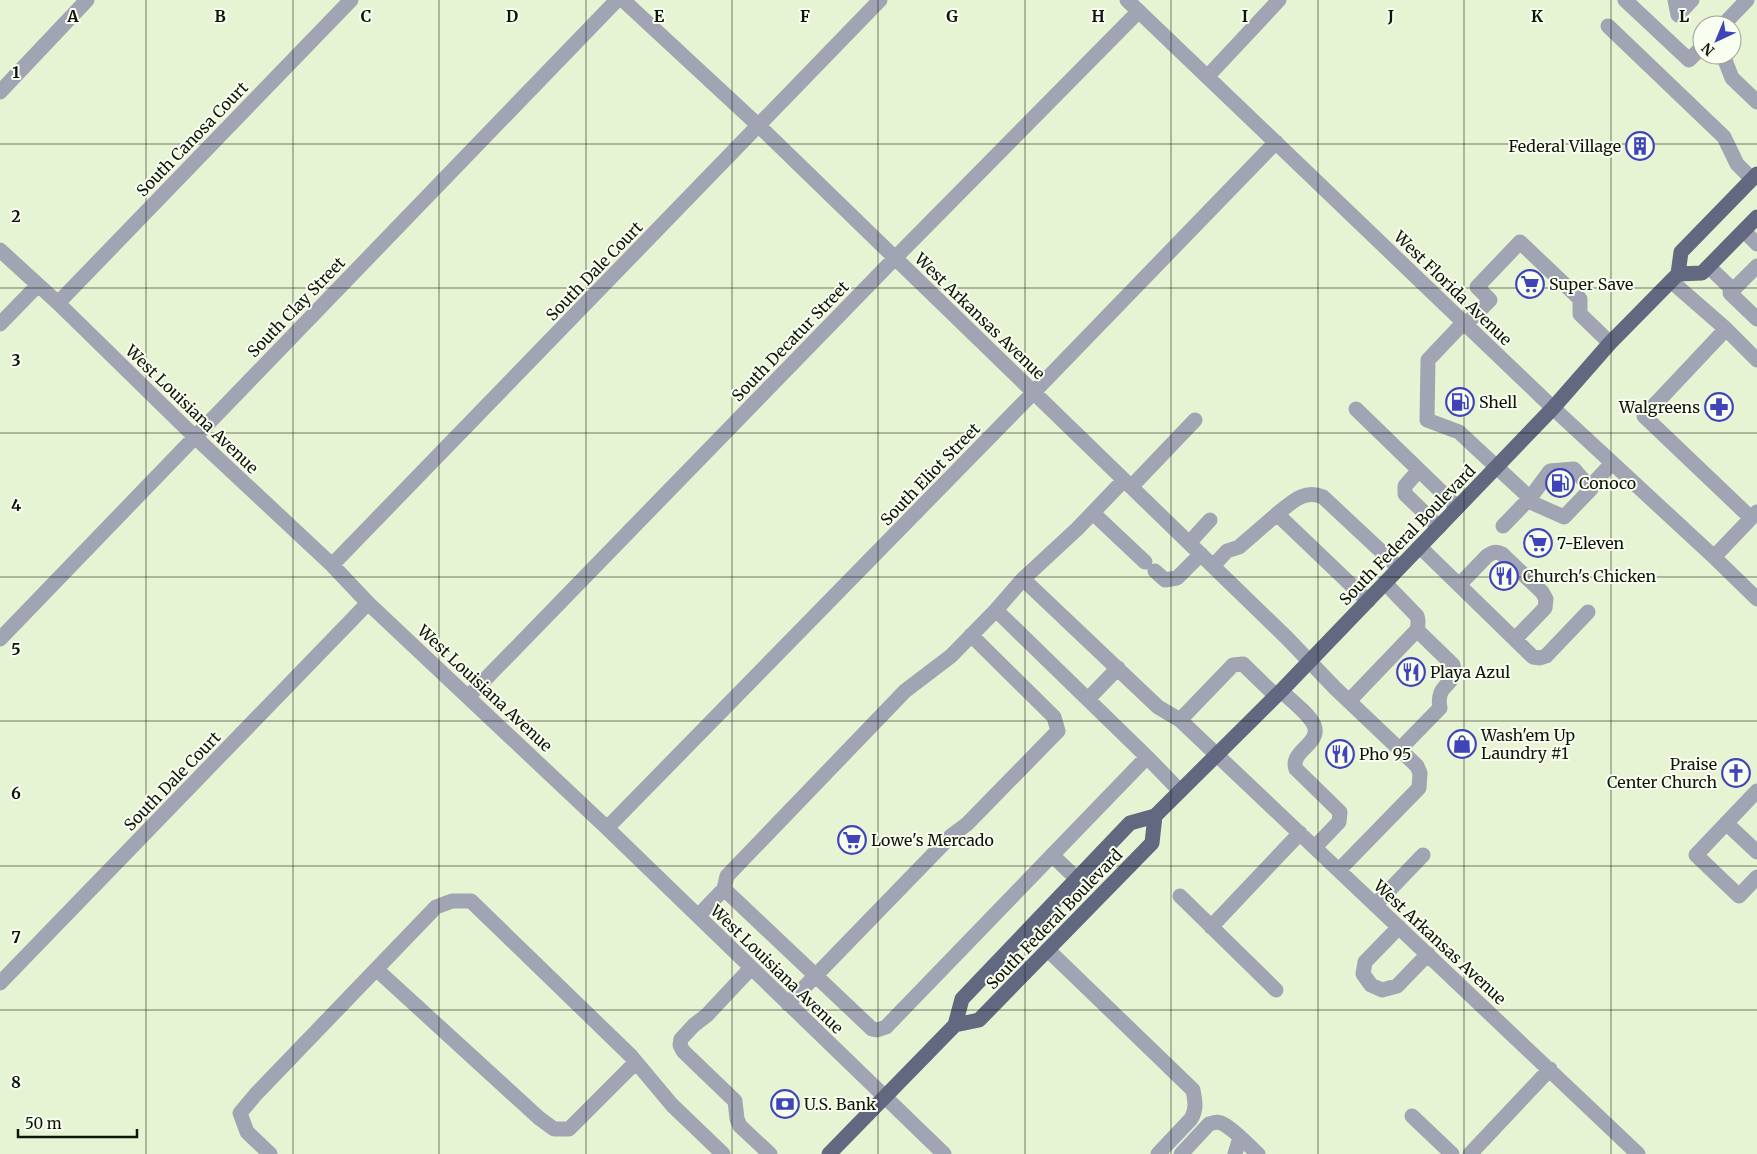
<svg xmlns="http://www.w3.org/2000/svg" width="1757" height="1154" font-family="Merriweather,serif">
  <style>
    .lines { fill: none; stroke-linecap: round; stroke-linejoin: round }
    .minor { stroke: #a1a4b3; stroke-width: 15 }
    .major { stroke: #626880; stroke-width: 15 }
    .grid { fill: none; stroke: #101409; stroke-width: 1; stroke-opacity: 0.55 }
    .labels { text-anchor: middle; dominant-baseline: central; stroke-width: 4; stroke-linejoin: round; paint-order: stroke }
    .street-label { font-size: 16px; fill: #101409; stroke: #f8fef0 }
    .poi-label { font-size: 16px; fill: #101409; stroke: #f8fef0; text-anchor: start }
    .grid-label { font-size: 16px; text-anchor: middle; font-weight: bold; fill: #101409; stroke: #f8fef0; stroke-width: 4; stroke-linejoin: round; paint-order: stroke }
  </style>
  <rect width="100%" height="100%" fill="#e6f4d3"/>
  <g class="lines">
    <path class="minor" d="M 623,0 L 759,126 L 1287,638 L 1335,688 L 1417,766 L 1420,773 L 1419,788 L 1339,870
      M 1127,0 L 1553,408 L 1714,557 L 1757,599
      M 1625,0 L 1689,60 L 1702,47
      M 1675,0 L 1678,15 L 1692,0
      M 1723,25 L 1747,0
      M 1608,26 L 1724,137 L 1737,164 L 1752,179
      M 1723,55 L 1732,78 L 1757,102
      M 1207,77 L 1279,0
      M 0,92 L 87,0
      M 1744,231 L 1757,244
      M 0,250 L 58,303 L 195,437 L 332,565 L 368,603 L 607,828 L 944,1154
      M 1757,266 L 1730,293 L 1757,319
      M 1709,267 L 1733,290
      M 1671,281 L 1726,329 L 1757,360
      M 58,303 L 351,0
      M 1464,322 L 1428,360 L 1427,420 L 1459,432 L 1530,498
      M 0,324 L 38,285
      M 1466,324 L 1490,300 L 1477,287 L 1520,242 L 1580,299 L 1580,314 L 1610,343
      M 1726,329 L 1644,416 L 1751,518
      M 1356,409 L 1457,507
      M 1419,470 L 1405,486 L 1405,494 L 1439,527
      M 1131,487 L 1195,420
      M 1589,488 L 1612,463
      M 1093,513 L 1145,562
      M 1277,514 C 1292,502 1304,489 1323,497 L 1399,568
      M 1503,526 L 1530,498 L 1550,471 L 1574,469 L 1591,489 L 1564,517 L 1528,501
      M 1189,543 L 1210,520
      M 1420,547 L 1533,657 L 1540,658 L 1546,656 L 1588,612
      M 1714,557 L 1757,512
      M 332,565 L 880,0
      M 1213,566 L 1227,551 L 1239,547 L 1277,514 L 1368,601
      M 1155,571 L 1165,580 L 1177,578 L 1201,554
      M 1023,579 L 1158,707 L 1180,720 L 1638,1154
      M 1459,585 L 1487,556 C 1493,552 1496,551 1502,554 L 1542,592 L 1546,599 L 1545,608 L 1515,639
      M 996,610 L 1147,757 L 1180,791
      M 0,639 L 617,0
      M 1281,691 C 1291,700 1309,714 1314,725 C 1322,744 1289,751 1296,769 L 1340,812 L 1339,822 L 1315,847
      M 469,696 L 895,258 L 1139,11
      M 1088,699 L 1118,668
      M 1349,701 L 1417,630 C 1418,625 1419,621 1417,616 L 1385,583
      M 1180,720 L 1233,665 L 1243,664 L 1276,696
      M 1399,750 L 1440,708 C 1435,681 1459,687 1453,665 L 1417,630
      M 1757,791 L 1696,855 L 1739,896 L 1757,877
      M 1726,823 L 1757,852
      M 607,828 L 1034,392 L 1276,142
      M 1052,855 L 1077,879
      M 724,889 L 872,1029 L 877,1030 L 886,1027 L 1147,757
      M 1180,896 L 1276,990
      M 1375,905 L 1423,855
      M 698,916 L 724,889 L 727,876 L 905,691 L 951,656 L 996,610 L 1023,579 L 1077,529 L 1124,480
      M 1211,927 L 1300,833
      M 1399,927 L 1365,962 L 1363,974 L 1371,985 L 1382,990 L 1397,986 L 1428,954
      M 1048,950 L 1193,1090 C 1195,1101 1197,1109 1191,1119 L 1158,1154
      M 751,968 L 707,1015 L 694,1025 L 681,1039 L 680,1045 L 683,1051 L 735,1101 L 737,1119 L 740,1126 L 770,1154
      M 376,969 L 539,1118 L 554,1129 L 569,1129 L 636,1062
      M 0,983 L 368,603
      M 788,1004 L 951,836 L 967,824 L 1058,731 L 1054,717 L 971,635
      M 1412,1116 L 1452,1154
      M 270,1154 L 247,1132 L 240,1113 L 256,1094 L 436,907 L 452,901 L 471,901 L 631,1056 L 672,1105 L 723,1154
      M 1181,1154 L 1209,1124 C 1213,1123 1217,1121 1221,1123 C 1232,1127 1249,1146 1258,1154
      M 1235,1154 L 1240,1137
      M 1470,1154 L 1550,1069"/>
    <path class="major" d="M 1678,274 L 1702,273 L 1757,217
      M 955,1025 L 979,1020 L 1152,843 L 1155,816
      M 829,1154 L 955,1025 L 962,999 L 1130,823 L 1155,816 L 1281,691 L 1553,408 L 1610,343 L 1678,274 L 1681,252 L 1683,250 L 1757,174"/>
  </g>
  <path class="grid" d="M 146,0 L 146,1154M 293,0 L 293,1154M 439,0 L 439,1154M 586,0 L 586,1154M 732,0 L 732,1154M 878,0 L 878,1154M 1025,0 L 1025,1154M 1171,0 L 1171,1154M 1318,0 L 1318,1154M 1464,0 L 1464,1154M 1611,0 L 1611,1154M 0,144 L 1757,144M 0,288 L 1757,288M 0,433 L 1757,433M 0,577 L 1757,577M 0,721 L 1757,721M 0,866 L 1757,866M 0,1010 L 1757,1010"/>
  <defs>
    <symbol id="building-ring" viewBox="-11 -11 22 22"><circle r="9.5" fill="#f8fef0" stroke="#3f44b8" stroke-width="1.5"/><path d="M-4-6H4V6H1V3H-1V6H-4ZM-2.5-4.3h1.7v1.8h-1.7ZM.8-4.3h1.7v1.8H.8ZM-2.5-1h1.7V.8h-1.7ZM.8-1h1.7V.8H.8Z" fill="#3f44b8"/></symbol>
    <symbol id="supermarket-ring" viewBox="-11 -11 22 22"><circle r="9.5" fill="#f8fef0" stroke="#3f44b8" stroke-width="1.5"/><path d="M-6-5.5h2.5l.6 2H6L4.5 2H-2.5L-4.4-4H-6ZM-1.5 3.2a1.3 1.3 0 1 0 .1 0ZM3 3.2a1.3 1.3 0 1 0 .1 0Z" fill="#3f44b8"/></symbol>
    <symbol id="fuel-ring" viewBox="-11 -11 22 22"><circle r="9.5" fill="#f8fef0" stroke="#3f44b8" stroke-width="1.5"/><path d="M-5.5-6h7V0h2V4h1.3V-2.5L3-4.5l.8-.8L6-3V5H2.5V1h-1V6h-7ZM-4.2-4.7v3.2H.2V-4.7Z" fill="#3f44b8"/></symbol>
    <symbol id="pharmacy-ring" viewBox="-11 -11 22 22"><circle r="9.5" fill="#f8fef0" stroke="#3f44b8" stroke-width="1.5"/><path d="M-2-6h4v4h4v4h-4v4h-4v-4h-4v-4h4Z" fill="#3f44b8"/></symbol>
    <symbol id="restaurant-ring" viewBox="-11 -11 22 22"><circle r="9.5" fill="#f8fef0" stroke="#3f44b8" stroke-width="1.5"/><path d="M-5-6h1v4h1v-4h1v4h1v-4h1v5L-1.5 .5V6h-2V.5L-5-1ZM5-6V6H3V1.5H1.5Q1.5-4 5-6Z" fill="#3f44b8"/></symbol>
    <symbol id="shop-ring" viewBox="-11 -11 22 22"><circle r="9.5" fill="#f8fef0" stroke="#3f44b8" stroke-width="1.5"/><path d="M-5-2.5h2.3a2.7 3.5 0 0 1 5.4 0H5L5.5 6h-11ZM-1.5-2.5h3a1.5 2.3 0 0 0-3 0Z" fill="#3f44b8"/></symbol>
    <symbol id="church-ring" viewBox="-11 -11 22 22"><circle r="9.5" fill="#f8fef0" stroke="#3f44b8" stroke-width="1.5"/><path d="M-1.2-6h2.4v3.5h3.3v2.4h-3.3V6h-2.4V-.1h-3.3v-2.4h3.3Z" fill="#3f44b8"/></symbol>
    <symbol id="bank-ring" viewBox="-11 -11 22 22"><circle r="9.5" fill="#f8fef0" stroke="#3f44b8" stroke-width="1.5"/><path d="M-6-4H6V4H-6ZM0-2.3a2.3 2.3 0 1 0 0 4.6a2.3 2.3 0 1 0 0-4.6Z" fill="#3f44b8"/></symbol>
  </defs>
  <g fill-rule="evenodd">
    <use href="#building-ring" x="1624" y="130" width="32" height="32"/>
    <use href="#supermarket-ring" x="1514" y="268" width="32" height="32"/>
    <use href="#fuel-ring" x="1444" y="386" width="32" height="32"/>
    <use href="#pharmacy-ring" x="1703" y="391" width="32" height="32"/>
    <use href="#fuel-ring" x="1544" y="467" width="32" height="32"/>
    <use href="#supermarket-ring" x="1522" y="527" width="32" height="32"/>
    <use href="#restaurant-ring" x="1488" y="560" width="32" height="32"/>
    <use href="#restaurant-ring" x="1395" y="656" width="32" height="32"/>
    <use href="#shop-ring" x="1446" y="728" width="32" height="32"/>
    <use href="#restaurant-ring" x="1324" y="738" width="32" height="32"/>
    <use href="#church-ring" x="1720" y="757" width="32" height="32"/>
    <use href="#supermarket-ring" x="836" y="824" width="32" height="32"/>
    <use href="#bank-ring" x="769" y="1088" width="32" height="32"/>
  </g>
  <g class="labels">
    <g class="street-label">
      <text transform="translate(192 139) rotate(-46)">South Canosa Court</text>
      <text transform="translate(594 271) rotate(-46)">South Dale Court</text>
      <text transform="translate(1453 288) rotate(44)">West Florida Avenue</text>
      <text transform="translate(296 307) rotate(-46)">South Clay Street</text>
      <text transform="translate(980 316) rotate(44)">West Arkansas Avenue</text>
      <text transform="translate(790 341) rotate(-46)">South Decatur Street</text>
      <text transform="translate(192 409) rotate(44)">West Louisiana Avenue</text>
      <text transform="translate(930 474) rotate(-46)">South Eliot Street</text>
      <text transform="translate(1407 535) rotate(-46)">South Federal Boulevard</text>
      <text transform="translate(485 688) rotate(43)">West Louisiana Avenue</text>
      <text transform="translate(172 781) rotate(-46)">South Dale Court</text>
      <text transform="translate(1054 919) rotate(-46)">South Federal Boulevard</text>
      <text transform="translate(1440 942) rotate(43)">West Arkansas Avenue</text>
      <text transform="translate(777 969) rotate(44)">West Louisiana Avenue</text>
    </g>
    <g class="poi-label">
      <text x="1621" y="146" text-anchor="end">Federal Village</text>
      <text x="1549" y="284">Super Save</text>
      <text x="1479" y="402">Shell</text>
      <text x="1700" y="407" text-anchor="end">Walgreens</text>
      <text x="1579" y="483">Conoco</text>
      <text x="1557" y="543">7-Eleven</text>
      <text x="1523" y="576">Church's Chicken</text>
      <text x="1430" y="672">Playa Azul</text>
      <text x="1481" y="735">Wash'em Up<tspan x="1481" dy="18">Laundry #1</tspan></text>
      <text x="1359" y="754">Pho 95</text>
      <text x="1717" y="764" text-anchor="end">Praise<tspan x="1717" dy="18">Center Church</tspan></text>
      <text x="871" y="840">Lowe's Mercado</text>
      <text x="804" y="1104">U.S. Bank</text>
    </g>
  </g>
  <g class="grid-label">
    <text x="73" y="22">A</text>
    <text x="220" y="22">B</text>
    <text x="366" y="22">C</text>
    <text x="512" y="22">D</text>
    <text x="659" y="22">E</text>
    <text x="805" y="22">F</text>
    <text x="952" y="22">G</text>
    <text x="1098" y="22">H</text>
    <text x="1245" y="22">I</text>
    <text x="1391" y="22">J</text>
    <text x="1537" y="22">K</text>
    <text x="1684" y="22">L</text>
    <text x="16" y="78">1</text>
    <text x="16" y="222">2</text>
    <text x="16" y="366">3</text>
    <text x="16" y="511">4</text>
    <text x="16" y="655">5</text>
    <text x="16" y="799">6</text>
    <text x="16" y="943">7</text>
    <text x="16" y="1088">8</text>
  </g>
  <g transform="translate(1717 40) rotate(224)"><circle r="24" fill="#f8fef0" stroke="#9ba094"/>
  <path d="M0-4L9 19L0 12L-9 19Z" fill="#3f44b8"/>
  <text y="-8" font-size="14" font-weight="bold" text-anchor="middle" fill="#101409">N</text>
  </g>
  <path d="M18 1129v8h119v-8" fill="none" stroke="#101409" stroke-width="2.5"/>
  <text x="25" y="1129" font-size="15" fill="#101409" stroke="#f8fef0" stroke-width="4" paint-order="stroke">50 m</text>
</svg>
